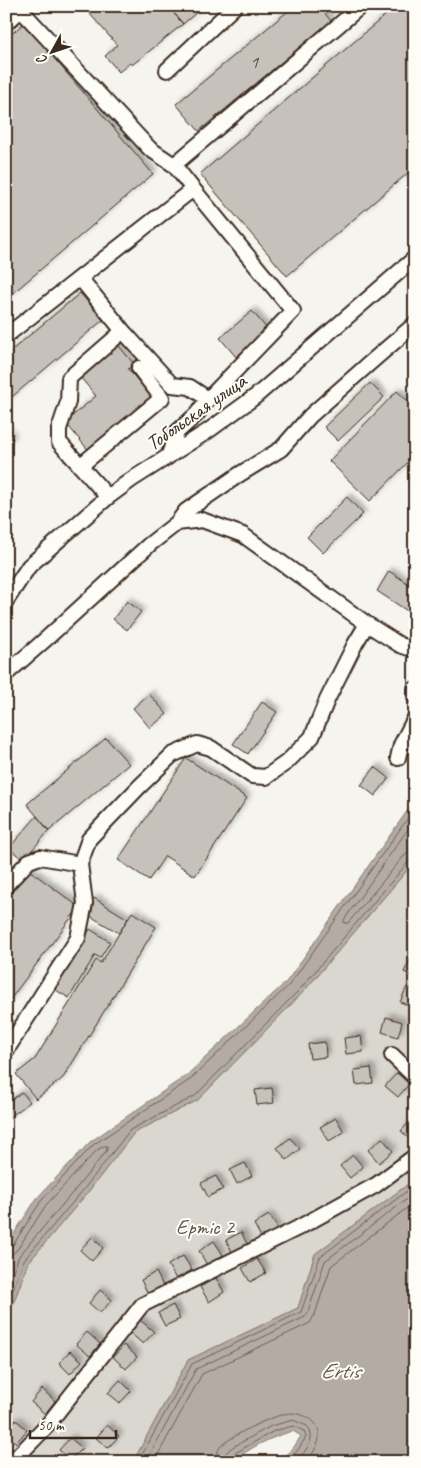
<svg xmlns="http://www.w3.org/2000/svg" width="421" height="1468" font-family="Caveat,sans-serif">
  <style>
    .green { fill: #dad6d0; stroke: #8a8077 }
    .water { fill: #b4aca4; stroke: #84786e }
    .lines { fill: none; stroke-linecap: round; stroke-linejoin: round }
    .shore { stroke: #6b5e54; stroke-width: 1 }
    .building { fill: #c7c1bb; stroke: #3b2a1e; filter: url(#shadow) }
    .minor-casing { stroke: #3b2a1e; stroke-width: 18 }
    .minor { stroke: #fdfcf7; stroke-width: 14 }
    .labels { text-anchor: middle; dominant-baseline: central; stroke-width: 4; stroke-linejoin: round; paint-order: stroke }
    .number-label { font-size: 19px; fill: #5e5045 }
    .street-label { font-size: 21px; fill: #3b2a1e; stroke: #fdfcf7 }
    .park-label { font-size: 21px; fill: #63554a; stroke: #fdfcf7 }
    .water-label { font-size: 22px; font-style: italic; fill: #65584d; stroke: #fdfcf7 }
  </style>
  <defs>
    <filter id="shadow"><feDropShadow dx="4" dy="-4" stdDeviation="2.5" flood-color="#0004"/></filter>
  </defs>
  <rect width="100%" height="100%" fill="#f5f4ee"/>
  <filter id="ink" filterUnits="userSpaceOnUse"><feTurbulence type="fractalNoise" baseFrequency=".02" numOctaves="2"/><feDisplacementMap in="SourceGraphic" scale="10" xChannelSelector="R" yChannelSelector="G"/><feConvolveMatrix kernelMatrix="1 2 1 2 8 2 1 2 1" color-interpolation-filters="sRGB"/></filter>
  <g filter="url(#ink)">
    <path class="green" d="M 415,861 L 415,1179 L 315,1254 L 298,1308 L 188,1360 L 133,1462 L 6,1462 L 6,1323 L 28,1263 L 88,1192 L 134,1133 L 198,1100 L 304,991 Z"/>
    <path class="water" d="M 415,800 L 415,861 L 304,991 L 198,1100 L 134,1133 L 88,1192 L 28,1263 L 6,1323 L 6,1246 L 37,1198 L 90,1142 L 187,1075 L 287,981 Z
      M 415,1179 L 415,1462 L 278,1462 L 294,1447 L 301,1436 L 293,1431 C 271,1437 249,1448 232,1462 L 133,1462 L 188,1360 L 298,1308 L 315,1254 Z"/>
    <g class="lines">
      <path class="shore" d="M 415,819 L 344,920 L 344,923 L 348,923 L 404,856 L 409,853 L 415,852
        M 6,1248 L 13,1245 L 41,1201 L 93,1145 L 191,1079 L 290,984 L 415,808
        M 6,1254 L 12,1254 L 17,1250 L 46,1205 L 97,1150 L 104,1146 L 107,1146 L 107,1150 L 79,1185 L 19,1256 L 6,1290
        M 6,1308 L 24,1260 L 84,1189 L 130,1130 L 195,1096 L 301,988 L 409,861 L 415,859
        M 138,1462 L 192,1364 L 301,1312 L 320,1257 L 415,1185
        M 146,1462 L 196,1369 L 305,1317 L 308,1312 L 325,1261 L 415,1193
        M 154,1462 L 202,1374 L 310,1323 L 315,1314 L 331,1266 L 415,1202
        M 215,1462 C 216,1456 217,1452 220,1447 C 230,1436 276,1413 292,1413 C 297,1413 302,1415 307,1417 C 328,1428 318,1449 306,1462
        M 223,1462 L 225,1454 L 231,1448 L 271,1426 L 293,1420 L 307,1426 C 318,1439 304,1453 295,1462
        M 229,1462 L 230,1457 L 235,1453 L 274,1431 L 293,1426 L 304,1431 L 306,1437 L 298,1450 L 286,1462"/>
    </g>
    <path class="building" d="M 83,6 L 168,6 L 183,24 L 132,65 L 130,63 L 119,72 L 105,56 L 117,45 Z
      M 168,6 L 204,6 L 183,24 Z
      M 294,6 L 319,6 L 331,21 L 199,131 L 176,104 Z
      M 396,6 L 415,6 L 415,167 L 287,276 L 200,174 Z
      M 24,23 L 153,174 L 6,299 L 6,39 Z
      M 80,293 L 103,320 L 6,402 L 6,355 Z
      M 252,311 L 268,330 L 236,357 L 220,338 Z
      M 118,345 L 134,364 L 128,369 L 152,397 L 89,451 L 65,422 L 96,396 L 80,377 Z
      M 415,370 L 415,381 L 409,376 Z
      M 370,383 L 384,397 L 338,441 L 324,427 Z
      M 397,391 L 415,408 L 415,455 L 370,501 L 329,461 Z
      M 6,431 L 13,439 L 6,445 Z
      M 347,497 L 363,514 L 323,553 L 307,537 Z
      M 389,571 L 415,588 L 415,616 L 377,591 Z
      M 127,601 L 141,612 L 127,630 L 113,619 Z
      M 149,694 L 167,714 L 150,728 L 133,708 Z
      M 262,702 L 277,712 L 248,754 L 233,744 Z
      M 106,738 L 129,764 L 49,831 L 27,804 Z
      M 186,758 L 247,798 L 195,876 L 165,856 L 149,880 L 118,860 Z
      M 375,767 L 389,778 L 375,796 L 361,785 Z
      M 37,816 L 49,831 L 23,860 L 9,848 Z
      M 29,870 L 79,907 L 6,1005 L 6,900 Z
      M 94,898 L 128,919 L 119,933 L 90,916 L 88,907 Z
      M 132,912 L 156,927 L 63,1078 L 36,1099 L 16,1074 L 35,1059 L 96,960 L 101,963 Z
      M 90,929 L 110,942 L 100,958 L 95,955 L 69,998 L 54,989 Z
      M 411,958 L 415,960 L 415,977 L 404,972 Z
      M 407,987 L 415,991 L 415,1008 L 400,1002 Z
      M 386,1017 L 402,1022 L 398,1037 L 382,1032 Z
      M 361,1036 L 363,1052 L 346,1054 L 344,1038 Z
      M 325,1042 L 326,1057 L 310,1059 L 308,1044 Z
      M 371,1068 L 373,1083 L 356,1085 L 354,1070 Z
      M 397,1073 L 409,1084 L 398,1097 L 385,1086 Z
      M 272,1088 L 274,1103 L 257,1105 L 255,1090 Z
      M 22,1092 L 30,1102 L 9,1118 L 6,1114 L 6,1104 Z
      M 336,1118 L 344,1132 L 329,1141 L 320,1127 Z
      M 413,1118 L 415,1119 L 415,1141 L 413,1142 L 401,1131 Z
      M 290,1138 L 300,1149 L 287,1160 L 277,1148 Z
      M 382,1138 L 393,1151 L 379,1163 L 368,1150 Z
      M 353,1155 L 363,1167 L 350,1178 L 340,1166 Z
      M 245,1163 L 252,1176 L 237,1184 L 230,1170 Z
      M 216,1176 L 223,1189 L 208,1197 L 201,1183 Z
      M 269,1215 L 278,1229 L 262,1239 L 254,1224 Z
      M 241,1232 L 248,1246 L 233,1254 L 226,1240 Z
      M 92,1237 L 103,1248 L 92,1261 L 80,1250 Z
      M 214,1241 L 223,1255 L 207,1265 L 199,1251 Z
      M 183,1256 L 192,1270 L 176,1279 L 168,1265 Z
      M 257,1259 L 266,1273 L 250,1282 L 242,1268 Z
      M 156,1272 L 163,1286 L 148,1294 L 141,1280 Z
      M 216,1278 L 224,1292 L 209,1302 L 200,1287 Z
      M 100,1290 L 112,1300 L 100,1313 L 89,1303 Z
      M 173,1305 L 180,1319 L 165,1326 L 158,1313 Z
      M 140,1320 L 154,1332 L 143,1344 L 129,1332 Z
      M 87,1332 L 100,1344 L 90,1356 L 76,1344 Z
      M 124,1345 L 137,1357 L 126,1369 L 113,1357 Z
      M 70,1351 L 82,1361 L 70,1374 L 59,1363 Z
      M 120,1380 L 131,1391 L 120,1403 L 108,1393 Z
      M 42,1389 L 55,1401 L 45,1414 L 31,1402 Z
      M 16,1420 L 27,1430 L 16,1443 L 6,1434 L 6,1430 Z
      M 107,1425 L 119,1436 L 108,1448 L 96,1438 Z
      M 70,1438 L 82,1448 L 70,1460 L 59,1450 Z"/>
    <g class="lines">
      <defs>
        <path id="minor" d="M 6,23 L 21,10 L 150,149 L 174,165 L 193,189
          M 167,70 L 235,6
          M 174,165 L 361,6
          M 6,336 L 67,288 L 193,189 L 293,311 L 208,399 L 190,387 L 172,385 L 123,331 L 80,278
          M 168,457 L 177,432 L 197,414 L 208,399
          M 80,466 L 162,398 L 139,368
          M 108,497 L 59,442 L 59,429 L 68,402 L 69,378 L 123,331
          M 177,523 L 186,511 L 240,474 L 281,449 L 310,416 L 371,362 L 415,324
          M 6,601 L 29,566 L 108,497 L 131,480 L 208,431 L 256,396 L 415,258
          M 6,674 L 46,639 L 150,544 L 177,523 L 202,520 L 243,535 L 367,624 L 400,645 L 415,650
          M 415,689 L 415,697
          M 398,758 L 401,745 L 415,718
          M 6,885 L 29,861 L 40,857 L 80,864
          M 6,1051 L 78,938 L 85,903 L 80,864 L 89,839 L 139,787 L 172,755 L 197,744 L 211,748 L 252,776 L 266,777 L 287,762 L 312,737 L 327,700 L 355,644 L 367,624
          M 392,1055 L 415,1077
          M 12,1462 L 45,1428 L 142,1305 L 298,1228 L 376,1185 L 415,1156"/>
      </defs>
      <use href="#minor" class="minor-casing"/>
      <use href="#minor" class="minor"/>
    </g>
  </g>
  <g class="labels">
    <g class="number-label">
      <text x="254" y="62">1</text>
    </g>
    <g class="street-label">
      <text transform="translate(196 412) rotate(-35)">Тобольская улица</text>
    </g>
    <g class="park-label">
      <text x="205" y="1227">Ертіс 2</text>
    </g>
    <g class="water-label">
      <text x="340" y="1371">Ertis</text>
    </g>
  </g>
  <rect width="421" height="1468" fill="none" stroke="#fdfcf7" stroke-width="25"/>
  <rect x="12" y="12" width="396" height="1443" fill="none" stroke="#3b2a1e" stroke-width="2" filter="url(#ink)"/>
  <g transform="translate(52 52) rotate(230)" stroke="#fdfcf7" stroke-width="4" paint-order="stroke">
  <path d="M0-4L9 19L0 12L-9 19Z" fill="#3b2a1e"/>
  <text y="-8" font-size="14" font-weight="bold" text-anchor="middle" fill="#3b2a1e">С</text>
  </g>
  <path d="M30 1430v8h86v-8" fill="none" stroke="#3b2a1e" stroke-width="2.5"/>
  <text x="38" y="1430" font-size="15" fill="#3b2a1e" stroke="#fdfcf7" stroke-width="4" paint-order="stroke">50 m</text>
</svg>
